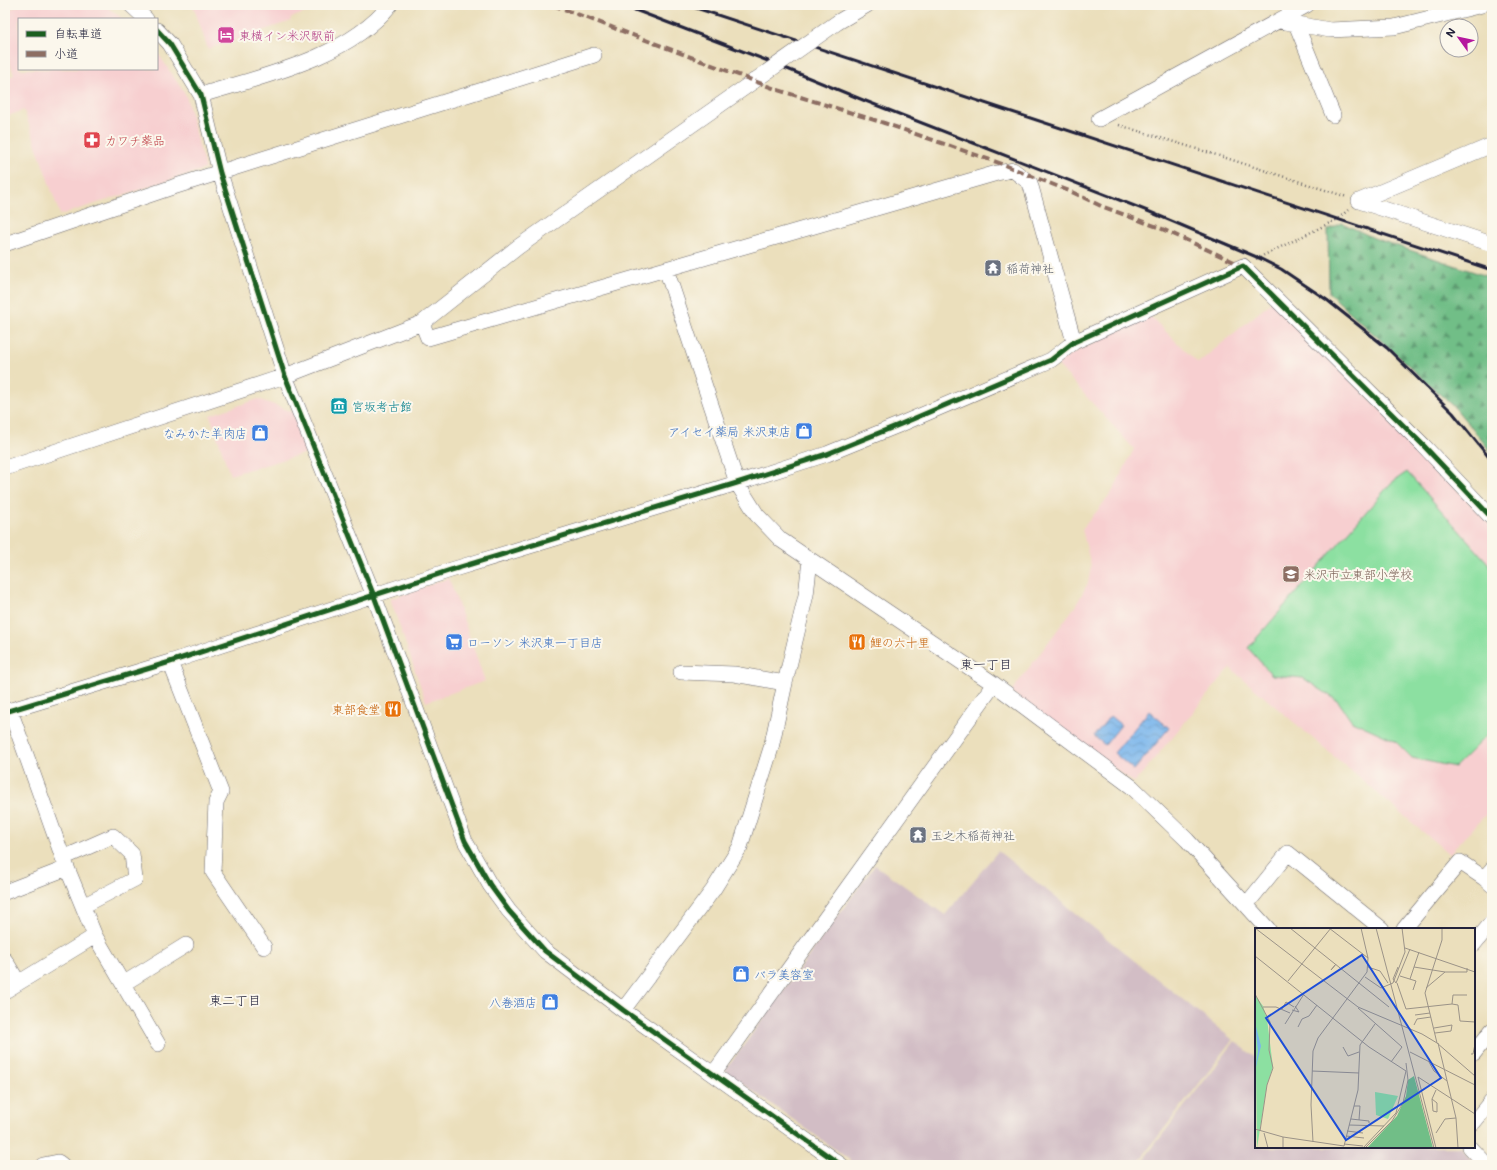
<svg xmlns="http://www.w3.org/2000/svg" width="1497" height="1170" font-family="Mali,'Klee One',sans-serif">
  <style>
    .built { fill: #f7cfd0 }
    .industrial { fill: #d2bdc5 }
    .forest { fill: url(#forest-firs); stroke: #4a7061 }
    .garden { fill: #8ce0a1; stroke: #57816e }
    .water { fill: url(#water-waves); stroke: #4e6c94 }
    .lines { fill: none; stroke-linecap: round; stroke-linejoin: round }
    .minor-casing { stroke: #686468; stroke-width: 16 }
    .path { stroke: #686468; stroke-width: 2.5; stroke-dasharray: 1 3; stroke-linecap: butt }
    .minor { stroke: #fff; stroke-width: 15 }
    .rail { stroke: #22223b; stroke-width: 3 }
    .minor-bridge-casing { stroke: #686468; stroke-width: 16; stroke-linecap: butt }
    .minor-bridge { stroke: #fff; stroke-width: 15 }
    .quiet { stroke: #8d6e63; stroke-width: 4; stroke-dasharray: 8 4; stroke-linecap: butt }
    .cycleway-casing { stroke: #fbf7ec; stroke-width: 8 }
    .cycleway { stroke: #1b5e20; stroke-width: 5 }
    .labels { text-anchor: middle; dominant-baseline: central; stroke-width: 4; stroke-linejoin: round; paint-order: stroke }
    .hotel-label { font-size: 12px; fill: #b23c85; stroke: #fbf7ec; text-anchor: start }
    .health-label { font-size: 12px; fill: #be3a42; stroke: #fbf7ec; text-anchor: start }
    .worship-label { font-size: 12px; fill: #5b616d; stroke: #fbf7ec; text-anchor: start }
    .culture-label { font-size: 12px; fill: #0d838f; stroke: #fbf7ec; text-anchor: start }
    .shop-label { font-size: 12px; fill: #366cbe; stroke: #fbf7ec; text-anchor: end }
    .education-label { font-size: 12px; fill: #785e54; stroke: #fbf7ec; text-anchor: start }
    .food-label { font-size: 12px; fill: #c56008; stroke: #fbf7ec; text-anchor: start }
    .neighbourhood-label { font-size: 13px; fill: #22223b; stroke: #fbf7ec }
    .inset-road { fill: none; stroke: #9b9388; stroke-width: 1 }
    .view { fill: #1d4ed8; fill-opacity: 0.15; stroke: #1d4ed8; stroke-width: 2 }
    .inset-edge { fill: none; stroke: #22223b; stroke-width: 2 }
  </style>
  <defs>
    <pattern id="forest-firs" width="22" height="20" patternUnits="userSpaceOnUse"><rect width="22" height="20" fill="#71be87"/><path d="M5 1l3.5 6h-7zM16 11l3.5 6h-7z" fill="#5c9a70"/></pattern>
    <pattern id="water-waves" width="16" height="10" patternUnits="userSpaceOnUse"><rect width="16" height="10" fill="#7ab6ec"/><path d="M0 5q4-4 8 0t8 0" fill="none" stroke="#6494c0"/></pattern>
  </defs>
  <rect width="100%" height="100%" fill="#fbf7ec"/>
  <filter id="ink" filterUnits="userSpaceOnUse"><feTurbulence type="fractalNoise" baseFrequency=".025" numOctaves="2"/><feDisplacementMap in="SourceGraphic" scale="8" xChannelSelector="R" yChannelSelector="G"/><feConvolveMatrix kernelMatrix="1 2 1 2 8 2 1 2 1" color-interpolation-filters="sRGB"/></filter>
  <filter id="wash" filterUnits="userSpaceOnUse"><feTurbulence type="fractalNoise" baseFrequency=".012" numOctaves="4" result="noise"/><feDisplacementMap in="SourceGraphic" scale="16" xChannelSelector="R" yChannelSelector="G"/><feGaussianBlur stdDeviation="0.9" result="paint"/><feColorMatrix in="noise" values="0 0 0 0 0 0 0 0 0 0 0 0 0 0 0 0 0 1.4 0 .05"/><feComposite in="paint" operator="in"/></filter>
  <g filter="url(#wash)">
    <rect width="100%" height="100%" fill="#ebdfbc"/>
    <path class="built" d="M 21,5 L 104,5 L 123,19 L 19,19 L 19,69 L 157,69 L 157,52 L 186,95 L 205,169 L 60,215 L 24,110 L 5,117 L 5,78 L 14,75 L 5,48 L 5,11 Z
      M 193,5 L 328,5 L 290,18 L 291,21 L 208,49 Z
      M 1274,300 L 1421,451 L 1492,527 L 1492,808 L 1449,854 L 1230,668 L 1134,783 L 1011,692 L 1076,605 L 1088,583 L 1091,566 L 1082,529 L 1111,494 L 1134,449 L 1055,362 L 1149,315 L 1198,363 Z
      M 258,399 L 296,413 L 310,452 L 230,475 L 210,415 Z
      M 449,578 L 485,681 L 426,702 L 390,599 Z"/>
    <path class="industrial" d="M 998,851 L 1233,1040 L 1136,1165 L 857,1165 L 725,1071 L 875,865 L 945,915 Z
      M 1235,1041 L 1256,1058 L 1256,1147 L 1460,1147 L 1476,1165 L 1139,1165 Z"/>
    <path class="forest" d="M 1342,223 L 1374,238 L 1492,278 L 1492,453 L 1456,409 L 1329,293 L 1328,230 Z"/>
    <path class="garden" d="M 1407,472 L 1488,563 L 1492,571 L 1492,730 L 1455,767 L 1412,758 L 1394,740 L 1352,721 L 1338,701 L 1303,678 L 1272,675 L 1248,648 L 1391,483 Z"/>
    <path class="water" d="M 1149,711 L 1169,728 L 1134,770 L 1114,753 Z
      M 1110,716 L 1121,725 L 1105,745 L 1094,736 Z"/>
  </g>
  <g filter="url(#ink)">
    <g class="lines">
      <defs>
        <path id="minor" d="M 131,5 L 146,19
          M 1280,21 L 1330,30 L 1394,27 L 1482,5
          M 838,22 L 867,5
          M 1296,24 L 1333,115
          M 157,30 L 170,44 L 201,95 L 220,173 L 285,376 L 374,596 L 465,841 L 490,885 L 509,911 L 545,951 L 623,1010 L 841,1165
          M 201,95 C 263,76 348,58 390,5
          M 1099,119 L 1307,5
          M 1359,201 L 1492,145
          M 1359,201 L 1492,244
          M 5,244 L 173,187 L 594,55
          M 666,269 L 737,483 L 757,515 L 781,540 L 994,684 L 1132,787 L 1187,840 L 1268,929
          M 422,323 L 428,338 L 997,173 L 1013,170 L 1030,183 L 1074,342
          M 5,468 L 285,376 L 422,323 L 518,247 L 754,81
          M 170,662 L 221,792 L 216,802 L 213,872 L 264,947
          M 681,672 L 734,674 L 785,683 L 806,595 L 810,560
          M 10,710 L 63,858 L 95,936 L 158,1044
          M 5,712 L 170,662 L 451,570 L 737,483 L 827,454 L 901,424 L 1051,360 L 1074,342 L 1243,266 L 1423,445 L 1492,518
          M 63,858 L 113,836 L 132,854 L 135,879 L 83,906
          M 1492,869 L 1484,878 L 1492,885
          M 5,892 L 67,868
          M 1246,905 L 1288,853 L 1382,929
          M 1404,929 L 1460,862 L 1484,878
          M 1474,944 L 1492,922
          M 5,960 L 18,982
          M 123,984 L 186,945
          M 5,991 L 95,936
          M 623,1010 L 713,890 L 740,847 L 771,748 L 785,683
          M 1474,1053 L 1492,1030
          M 714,1073 L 994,684
          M 1474,1122 L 1492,1100
          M 1470,1147 L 1487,1165
          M 43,1165 L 58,1162 L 62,1165"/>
      </defs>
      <use href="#minor" class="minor-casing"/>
      <path class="path" d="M 1119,125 L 1223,157 L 1347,197
        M 1256,259 L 1338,219 L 1348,210"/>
      <use href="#minor" class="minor"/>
      <path class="rail" d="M 622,5 L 763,59 L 863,100 L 1150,212 L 1259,258 L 1281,269 L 1327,300 L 1387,348 L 1453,413 L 1492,461
        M 687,5 L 1492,270"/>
      <defs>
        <path id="minor-bridge" d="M 754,81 L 838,22"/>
      </defs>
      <use href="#minor-bridge" class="minor-bridge-casing"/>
      <use href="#minor-bridge" class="minor-bridge"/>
      <path class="quiet" d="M 553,5 L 778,90 L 884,123 L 1002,164 L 1074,193 L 1101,206 L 1160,228 L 1243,266"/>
      <defs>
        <path id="cycleway" d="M 157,30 L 170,44 L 201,95 L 220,173 L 285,376 L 374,596 L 465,841 L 490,885 L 509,911 L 545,951 L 623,1010 L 841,1165
          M 5,712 L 170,662 L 451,570 L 737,483 L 827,454 L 901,424 L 1051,360 L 1074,342 L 1243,266 L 1423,445 L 1492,518"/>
      </defs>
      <use href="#cycleway" class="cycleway-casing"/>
      <use href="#cycleway" class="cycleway"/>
    </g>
  </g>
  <defs>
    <symbol id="hotel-square" viewBox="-11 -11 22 22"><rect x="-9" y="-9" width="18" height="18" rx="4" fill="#d1479c" stroke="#fbf7ec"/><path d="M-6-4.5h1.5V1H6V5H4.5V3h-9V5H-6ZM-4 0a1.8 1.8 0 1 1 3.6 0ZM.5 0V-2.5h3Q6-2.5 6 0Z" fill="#fff"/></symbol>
    <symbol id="pharmacy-square" viewBox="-11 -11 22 22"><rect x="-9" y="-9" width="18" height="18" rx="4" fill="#e0444e" stroke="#fbf7ec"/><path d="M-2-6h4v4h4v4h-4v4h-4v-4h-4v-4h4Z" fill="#fff"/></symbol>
    <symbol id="temple-square" viewBox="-11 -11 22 22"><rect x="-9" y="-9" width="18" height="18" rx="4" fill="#6b7280" stroke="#fbf7ec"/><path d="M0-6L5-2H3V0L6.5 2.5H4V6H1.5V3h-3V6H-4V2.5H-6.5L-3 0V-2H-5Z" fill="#fff"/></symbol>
    <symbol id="museum-square" viewBox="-11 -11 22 22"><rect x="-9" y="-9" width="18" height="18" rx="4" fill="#0f9aa8" stroke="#fbf7ec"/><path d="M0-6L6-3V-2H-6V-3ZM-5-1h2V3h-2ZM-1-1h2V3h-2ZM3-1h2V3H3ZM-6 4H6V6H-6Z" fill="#fff"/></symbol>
    <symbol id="shop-square" viewBox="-11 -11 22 22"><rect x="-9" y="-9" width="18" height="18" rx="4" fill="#3f7fe0" stroke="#fbf7ec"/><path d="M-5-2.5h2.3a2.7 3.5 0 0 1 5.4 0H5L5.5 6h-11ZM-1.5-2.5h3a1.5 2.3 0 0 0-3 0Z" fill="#fff"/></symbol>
    <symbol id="school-square" viewBox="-11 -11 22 22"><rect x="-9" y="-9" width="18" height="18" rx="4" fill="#8d6e63" stroke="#fbf7ec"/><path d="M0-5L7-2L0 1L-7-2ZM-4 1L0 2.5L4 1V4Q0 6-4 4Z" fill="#fff"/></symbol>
    <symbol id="supermarket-square" viewBox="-11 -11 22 22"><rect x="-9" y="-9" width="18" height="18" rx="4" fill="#3f7fe0" stroke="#fbf7ec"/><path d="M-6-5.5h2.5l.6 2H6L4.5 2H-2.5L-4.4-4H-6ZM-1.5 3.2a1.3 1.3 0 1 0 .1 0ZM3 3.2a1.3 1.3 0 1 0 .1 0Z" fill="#fff"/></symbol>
    <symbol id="restaurant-square" viewBox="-11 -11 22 22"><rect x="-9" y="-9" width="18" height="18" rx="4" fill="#e8710a" stroke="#fbf7ec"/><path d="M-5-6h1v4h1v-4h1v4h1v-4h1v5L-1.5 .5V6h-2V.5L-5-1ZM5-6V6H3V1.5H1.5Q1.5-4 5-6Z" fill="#fff"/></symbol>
  </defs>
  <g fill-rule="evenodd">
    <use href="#hotel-square" x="216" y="25" width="20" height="20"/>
    <use href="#pharmacy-square" x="82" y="130" width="20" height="20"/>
    <use href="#temple-square" x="983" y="258" width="20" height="20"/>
    <use href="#museum-square" x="329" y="396" width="20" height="20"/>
    <use href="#shop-square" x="794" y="421" width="20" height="20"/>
    <use href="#shop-square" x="250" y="423" width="20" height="20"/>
    <use href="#school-square" x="1281" y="564" width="20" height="20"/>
    <use href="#supermarket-square" x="444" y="632" width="20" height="20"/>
    <use href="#restaurant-square" x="847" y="632" width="20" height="20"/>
    <use href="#restaurant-square" x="383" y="699" width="20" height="20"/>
    <use href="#temple-square" x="908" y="825" width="20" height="20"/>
    <use href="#shop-square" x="731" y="964" width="20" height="20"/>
    <use href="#shop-square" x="540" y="992" width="20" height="20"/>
  </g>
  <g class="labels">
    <g class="hotel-label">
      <text x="239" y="35">東横イン米沢駅前</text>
    </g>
    <g class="health-label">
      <text x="105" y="140">カワチ薬品</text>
    </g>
    <g class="worship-label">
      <text x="1006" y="268">稲荷神社</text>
      <text x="931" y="835">玉之木稲荷神社</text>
    </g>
    <g class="culture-label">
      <text x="352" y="406">宮坂考古館</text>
    </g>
    <g class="shop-label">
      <text x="791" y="431">アイセイ薬局 米沢東店</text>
      <text x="247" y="433">なみかた羊肉店</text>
      <text x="467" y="642" text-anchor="start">ローソン 米沢東一丁目店</text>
      <text x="754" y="974" text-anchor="start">バラ美容室</text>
      <text x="537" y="1002">八巻酒店</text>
    </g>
    <g class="education-label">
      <text x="1304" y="574">米沢市立東部小学校</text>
    </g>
    <g class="food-label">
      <text x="870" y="642">鯉の六十里</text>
      <text x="380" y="709" text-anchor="end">東部食堂</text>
    </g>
    <g class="neighbourhood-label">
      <text x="986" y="663">東一丁目</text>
      <text x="235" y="999">東二丁目</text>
    </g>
  </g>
  <g transform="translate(1255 928)">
    <rect width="220" height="220" fill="#ebdfbc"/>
    <path d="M 0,67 L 8,78 L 12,91 L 18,139 L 12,157 L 2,220 Z" fill="#8ce0a1"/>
    <path d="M 159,148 L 178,220 L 112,220 L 142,188 L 151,168 L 153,152 Z" fill="#71be87"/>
    <path d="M 120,164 L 143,168 L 133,191 L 121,187 Z" fill="#8ce0a1"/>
    <path d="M 0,95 L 6,118 L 0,143 L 3,123 Z" fill="#7ab6ec"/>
    <path class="inset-road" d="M 0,0 L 103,79 L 167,106 L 182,115 L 220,148M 35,0 L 134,79M 74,0 L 113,30M 121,0 L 179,220M 150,20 L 220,44M 0,28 L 114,119 L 151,143 L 141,185 L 108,220M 81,36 L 76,42 L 81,36M 113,39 L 125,43 L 133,55M 143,39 L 138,51 L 141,55 L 155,21M 159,39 L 190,44 L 212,44 L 212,40M 145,48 L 161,53 L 158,62M 110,49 L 126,60 L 138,55 L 150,24 L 147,0M 155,51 L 164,24M 33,53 L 76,0M 220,53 L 220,80M 142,55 L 151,81 L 197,76 L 198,67 L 212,67M 171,60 L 190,44M 0,66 L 15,94 L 14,122 L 18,140 L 12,157 L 5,203M 197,76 L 203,77 L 205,93 L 220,94M 8,79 L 21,79 L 35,85M 103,80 L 147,119 L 136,134M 27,81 L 31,74 L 39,79M 37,82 L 44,84 L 40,78M 160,87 L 175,85M 30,96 L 49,66M 159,97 L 162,91 L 176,89M 43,99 L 47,91 L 54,88 L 62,77M 179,100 L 197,97 L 196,103 L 180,105M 182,115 L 170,65 L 187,12 L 187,0M 183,115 L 201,190 L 203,220M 88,119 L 93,128 L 104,124M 155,124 L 220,157M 216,126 L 218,126 L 220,116M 174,134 L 179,143 L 192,153M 57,143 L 104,145M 163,149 L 181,220M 163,149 L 220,186M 177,171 L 178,183 L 182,184 L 182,175 L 177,171 L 181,162M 99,178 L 105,178 L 104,192M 96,191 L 114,193 L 114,195M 94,197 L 129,198M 0,201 L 28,209 L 28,220M 92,203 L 108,205M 9,205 L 13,220M 181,205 L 190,191 L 201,190M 91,208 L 109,210M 28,209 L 89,218 L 103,162 L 105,117 L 120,96M 58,214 L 56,177 L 58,123 L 63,110 L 112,44 L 113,30 L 106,0M 89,216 L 108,218M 110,220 L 137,193 L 148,175 L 153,152 L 151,135"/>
    <path class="view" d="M 107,27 L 186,150 L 91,212 L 11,90 Z"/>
    <rect width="220" height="220" class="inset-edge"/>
  </g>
  <rect width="1497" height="1170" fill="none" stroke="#fbf7ec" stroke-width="20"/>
  <rect x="18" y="18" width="140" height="52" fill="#fbf7ec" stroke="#a4a2a5"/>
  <rect x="26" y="31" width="20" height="6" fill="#1b5e20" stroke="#a4a2a5"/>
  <text x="54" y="38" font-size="12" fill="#22223b">自転車道</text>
  <rect x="26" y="51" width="20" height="6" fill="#8d6e63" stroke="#a4a2a5"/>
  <text x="54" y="58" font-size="12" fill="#22223b">小道</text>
  <g transform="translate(1459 38) rotate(303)"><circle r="19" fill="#fbf7ec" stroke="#a4a2a5"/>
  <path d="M0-3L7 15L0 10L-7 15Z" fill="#b5179e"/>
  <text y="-6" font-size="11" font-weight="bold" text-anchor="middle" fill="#22223b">N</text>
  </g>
</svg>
